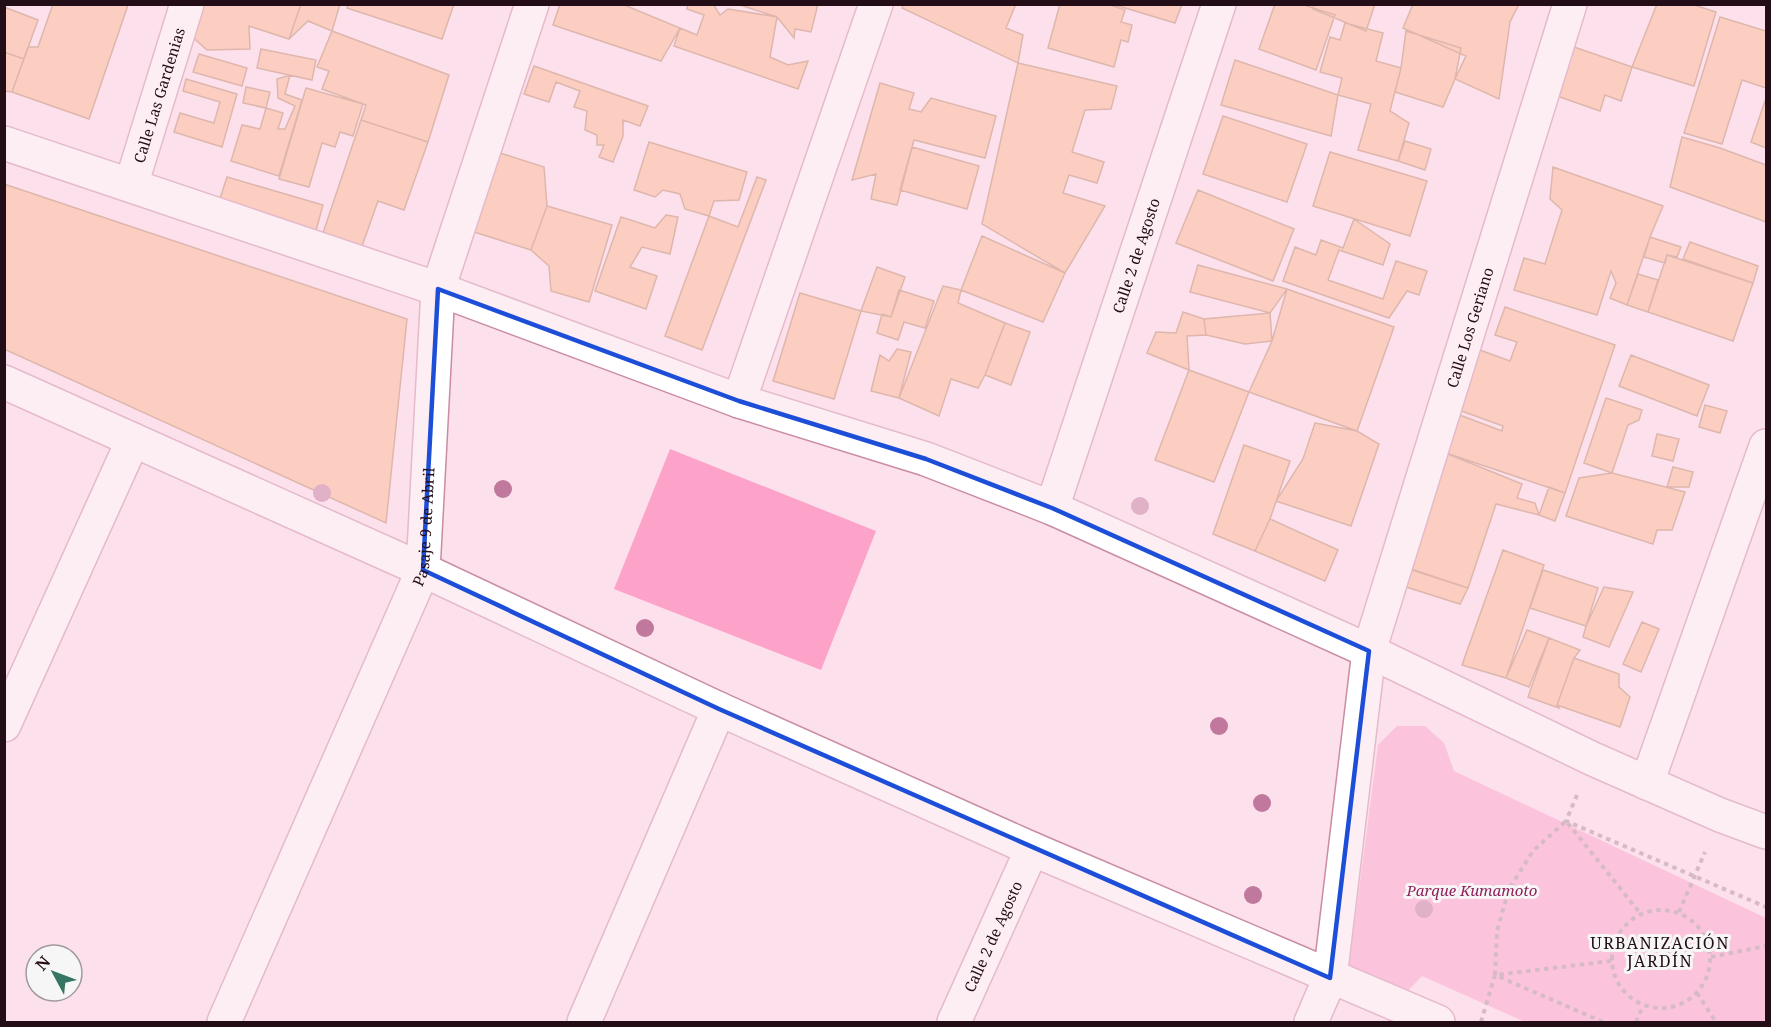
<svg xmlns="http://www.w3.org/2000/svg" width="1771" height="1027" font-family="'Noto Serif',serif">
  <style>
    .green { fill: #fda2c9 }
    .building { fill: #fcb98e; stroke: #ba8462; stroke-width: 1.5 }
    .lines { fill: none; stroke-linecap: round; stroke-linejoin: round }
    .minor-casing { stroke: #ca8ca5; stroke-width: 36 }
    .path { stroke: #a98f9a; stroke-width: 4; stroke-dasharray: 4.5 4.5; stroke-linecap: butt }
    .minor { stroke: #fff; stroke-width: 33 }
    .tree { fill: #c0789c }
    .marked { fill: none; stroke: #1d4ed8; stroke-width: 4.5; stroke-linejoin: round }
    .labels { text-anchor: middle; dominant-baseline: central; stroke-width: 6; stroke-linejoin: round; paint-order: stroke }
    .street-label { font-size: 15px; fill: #230d17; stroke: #f6f6f6 }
    .park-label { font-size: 15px; font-style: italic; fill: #8f225b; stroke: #f6f6f6 }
    .neighbourhood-label { font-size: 16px; letter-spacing: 1.5px; fill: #230d17; stroke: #f6f6f6 }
  </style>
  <rect width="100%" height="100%" fill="#fce0eb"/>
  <path class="green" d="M 670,449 L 876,531 L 821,670 L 614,589 Z
    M 1397,726 L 1425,726 L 1444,743 L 1454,771 L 1766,918 L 1766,1022 L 1525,1022 L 1422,976 L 1402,997 L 1381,993 L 1349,966 L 1378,745 Z"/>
  <path class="building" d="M 53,4 L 128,5 L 89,119 L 12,92 L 28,47 L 38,47 Z
    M 197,4 L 301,4 L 289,39 L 249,26 L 250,49 L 207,50 L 188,33 Z
    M 301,4 L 340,4 L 332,31 L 308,21 L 289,39 Z
    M 348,4 L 454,4 L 442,39 L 347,8 Z
    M 560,4 L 622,4 L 680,28 L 661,61 L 553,25 Z
    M 688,4 L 713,4 L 720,15 L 728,9 L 777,17 L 770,57 L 788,65 L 808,61 L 798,89 L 674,46 L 680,28 L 697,35 L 704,15 L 687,9 Z
    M 737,4 L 818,4 L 811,32 L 795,29 L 794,38 L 777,17 Z
    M 904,4 L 1011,4 L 1015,6 L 1006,28 L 1023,35 L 1018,63 L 902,8 Z
    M 1060,4 L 1107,4 L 1125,10 L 1121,22 L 1132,25 L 1128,42 L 1121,40 L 1114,67 L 1048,48 Z
    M 1112,4 L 1182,4 L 1175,23 Z
    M 1275,4 L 1301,4 L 1335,15 L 1316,70 L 1259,49 Z
    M 1314,4 L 1375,4 L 1366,31 L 1313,9 Z
    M 1413,4 L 1519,4 L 1510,22 L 1499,99 L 1455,79 L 1466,56 L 1403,28 Z
    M 1657,4 L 1691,4 L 1716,12 L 1694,86 L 1632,67 Z
    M 4,7 L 38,20 L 24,59 L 4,52 Z
    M 1720,17 L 1766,31 L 1766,88 L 1742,80 L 1722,144 L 1684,133 Z
    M 1345,23 L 1383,33 L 1376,61 L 1401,68 L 1390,111 L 1409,123 L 1398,161 L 1358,150 L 1371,104 L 1338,95 L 1342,78 L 1320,72 L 1330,37 L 1340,40 Z
    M 332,31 L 449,75 L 428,142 L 361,120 L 366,105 L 322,89 L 329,71 L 317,67 Z
    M 1406,31 L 1461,48 L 1455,79 L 1443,107 L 1395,92 L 1401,68 Z
    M 1574,47 L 1632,67 L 1621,101 L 1605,95 L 1600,111 L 1557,96 Z
    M 261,49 L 316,60 L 312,80 L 257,68 Z
    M 4,52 L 24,59 L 12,92 L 4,91 Z
    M 199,54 L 247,68 L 242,86 L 193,72 Z
    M 1235,60 L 1338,95 L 1331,136 L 1221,105 Z
    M 1018,63 L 1117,86 L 1111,109 L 1085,110 L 1072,152 L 1104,162 L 1097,183 L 1069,175 L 1063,193 L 1105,206 L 1065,273 L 982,224 Z
    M 534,66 L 648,106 L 640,126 L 623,120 L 623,136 L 613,162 L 599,157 L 604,145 L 597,145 L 597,135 L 585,130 L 587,111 L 574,107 L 580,91 L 556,82 L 549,102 L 524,94 Z
    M 290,75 L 285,94 L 302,100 L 279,176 L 231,161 L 242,125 L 260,129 L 266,108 L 283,113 L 278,129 L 285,129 L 295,106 L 278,98 L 277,79 Z
    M 186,79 L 237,94 L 222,147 L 174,132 L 180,113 L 214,123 L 220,102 L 183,91 Z
    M 880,83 L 914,93 L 909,109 L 921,112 L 931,98 L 996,116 L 985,158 L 914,140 L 897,205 L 871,199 L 876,174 L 852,180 Z
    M 246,87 L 270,92 L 266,108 L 243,103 Z
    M 306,88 L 363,104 L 353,136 L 340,132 L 335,147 L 322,143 L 309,187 L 279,179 Z
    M 1766,98 L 1766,148 L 1751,142 Z
    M 1223,116 L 1307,144 L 1287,202 L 1203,174 Z
    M 361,120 L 428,142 L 404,210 L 378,201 L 362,246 L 323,233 Z
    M 1682,137 L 1720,148 L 1766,165 L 1766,222 L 1670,187 Z
    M 1405,141 L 1431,149 L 1425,170 L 1398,161 Z
    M 649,142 L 747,172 L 739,200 L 714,201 L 709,216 L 685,209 L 680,194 L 663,190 L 655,197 L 634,190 Z
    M 912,147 L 979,166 L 967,209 L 900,190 Z
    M 497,152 L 544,167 L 547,206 L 531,250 L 471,231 Z
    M 1330,152 L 1427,181 L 1410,236 L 1313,206 Z
    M 1553,167 L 1663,206 L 1650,237 L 1627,305 L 1610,298 L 1616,283 L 1611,271 L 1597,315 L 1514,290 L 1524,258 L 1545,264 L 1562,210 L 1550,199 Z
    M 227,177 L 323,205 L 315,234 L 218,205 Z
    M 757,177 L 766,180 L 702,350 L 665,336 L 709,216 L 738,227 Z
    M 4,184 L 407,319 L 386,523 L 4,349 Z
    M 1198,190 L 1294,229 L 1273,281 L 1176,243 Z
    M 547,206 L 612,225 L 589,302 L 551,291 L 549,266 L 531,250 Z
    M 666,215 L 678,217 L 670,254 L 642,247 L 630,267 L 657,276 L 646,309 L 595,291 L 621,217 L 655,228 Z
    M 1354,219 L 1390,244 L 1383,265 L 1339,250 L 1328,280 L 1383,299 L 1396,261 L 1427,271 L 1419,295 L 1407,291 L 1389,318 L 1283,281 L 1295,247 L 1316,255 L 1321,240 L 1343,248 Z
    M 982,236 L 1065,273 L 1043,322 L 961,290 Z
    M 1650,237 L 1681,247 L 1677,257 L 1667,255 L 1665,263 L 1644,257 Z
    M 1690,242 L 1758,266 L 1753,283 L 1683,259 Z
    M 1667,255 L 1753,283 L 1733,341 L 1648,312 Z
    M 1198,265 L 1287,289 L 1270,313 L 1190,292 Z
    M 877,267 L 905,277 L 891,317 L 861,311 Z
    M 1638,274 L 1658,280 L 1648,312 L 1627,305 Z
    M 943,286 L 961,290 L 958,303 L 1005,323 L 985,375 L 978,388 L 951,379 L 939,416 L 899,398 Z
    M 1287,289 L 1394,327 L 1357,431 L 1249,392 L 1272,341 Z
    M 899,290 L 934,301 L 925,328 L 904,322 L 898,340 L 877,333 L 882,314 L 891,317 Z
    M 800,293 L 861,311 L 834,399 L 773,381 Z
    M 1505,307 L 1615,345 L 1565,493 L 1443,452 L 1457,414 L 1502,431 L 1503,426 L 1456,409 L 1477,349 L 1510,361 L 1517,342 L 1495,335 Z
    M 1183,312 L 1204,319 L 1206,335 L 1187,336 L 1189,370 L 1147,353 L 1156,332 L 1176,333 Z
    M 1270,313 L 1272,341 L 1245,344 L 1206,335 L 1204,319 Z
    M 1005,323 L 1030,332 L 1011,385 L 985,375 Z
    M 897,349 L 911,352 L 899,398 L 871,391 L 880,355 L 889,361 Z
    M 1631,355 L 1709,385 L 1697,416 L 1619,386 Z
    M 1189,370 L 1249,392 L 1214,482 L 1155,460 Z
    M 1606,398 L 1642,410 L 1639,420 L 1628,425 L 1612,473 L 1584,463 Z
    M 1705,405 L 1727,411 L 1720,433 L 1699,427 Z
    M 1315,423 L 1357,431 L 1379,444 L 1351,526 L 1276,501 L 1303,459 Z
    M 1657,434 L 1679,439 L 1673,461 L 1652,456 Z
    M 1244,445 L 1290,461 L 1270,519 L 1255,551 L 1213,534 Z
    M 1443,452 L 1522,484 L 1517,498 L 1535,503 L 1539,515 L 1496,504 L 1468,588 L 1399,565 Z
    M 1673,467 L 1693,472 L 1689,487 L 1667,487 Z
    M 1612,473 L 1685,492 L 1672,530 L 1657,530 L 1653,544 L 1566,516 L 1579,478 Z
    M 1549,487 L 1565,493 L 1555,521 L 1539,515 Z
    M 1270,519 L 1338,550 L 1325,581 L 1255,551 Z
    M 1503,550 L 1544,565 L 1506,678 L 1462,665 Z
    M 1412,570 L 1468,588 L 1460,604 L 1406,587 Z
    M 1543,570 L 1598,588 L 1586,626 L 1530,608 Z
    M 1604,587 L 1633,592 L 1609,647 L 1583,637 L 1586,626 Z
    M 1642,622 L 1659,629 L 1641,672 L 1623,664 Z
    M 1527,630 L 1549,638 L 1529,687 L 1506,678 Z
    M 1549,638 L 1580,650 L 1574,658 L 1557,705 L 1559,708 L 1528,697 Z
    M 1574,658 L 1619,674 L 1619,687 L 1630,697 L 1620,727 L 1557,705 Z"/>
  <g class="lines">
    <defs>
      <g id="minor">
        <path d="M 4,143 L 438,289 L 739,401 L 926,459 L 1052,508 L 1369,651 L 1593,759 L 1720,815 L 1766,832"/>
        <path id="s1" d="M 131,185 L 187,4"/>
        <path d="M 4,382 L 423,570 L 719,709 L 1032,849 L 1438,1022"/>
        <path d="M 739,401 L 876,4"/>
        <path id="s2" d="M 1052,508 L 1219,4"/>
        <path d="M 4,725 L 133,440"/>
        <path d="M 1647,783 L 1766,446"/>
        <path id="s3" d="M 224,1022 L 423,570 L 438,289 L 532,4"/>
        <path d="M 584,1022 L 719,709"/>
        <path id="s4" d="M 954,1022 L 1032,849"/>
        <path id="s5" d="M 1311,1022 L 1330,978 L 1369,651 L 1570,4"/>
      </g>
    </defs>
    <use href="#minor" class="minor-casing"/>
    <path class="path" d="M 1577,795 L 1566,821 L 1766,907
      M1612 959a49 49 0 1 1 98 0a49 49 0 1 1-98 0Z
      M 1679,912 L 1705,852
      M 1711,957 L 1766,946
      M 1611,961 L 1495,975 L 1497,931 L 1509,889 L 1533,851 L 1566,821 L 1640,913
      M 1697,993 L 1716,1022
      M 1481,1022 L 1495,975 L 1603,1022
      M 1636,1022 L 1643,1006"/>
    <use href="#minor" class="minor"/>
  </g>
  <g class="tree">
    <circle cx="503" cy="489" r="9"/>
    <circle cx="322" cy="493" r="9"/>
    <circle cx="1140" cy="506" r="9"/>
    <circle cx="645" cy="628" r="9"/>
    <circle cx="1219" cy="726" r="9"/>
    <circle cx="1262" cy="803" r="9"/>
    <circle cx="1253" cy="895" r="9"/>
    <circle cx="1424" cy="909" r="9"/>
  </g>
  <path d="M0 0H1771V1027H0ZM 438,289 L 739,401 L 926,459 L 1052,508 L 1369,651 L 1330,978 L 719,709 L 423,570 Z" fill="#fce0eb" fill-opacity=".55" fill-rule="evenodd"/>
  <path class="marked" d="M 438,289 L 739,401 L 926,459 L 1052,508 L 1369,651 L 1330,978 L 719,709 L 423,570 Z"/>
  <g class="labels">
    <g class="street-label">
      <text stroke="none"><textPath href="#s1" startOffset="94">Calle Las Gardenias</textPath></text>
      <text stroke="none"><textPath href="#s2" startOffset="266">Calle 2 de Agosto</textPath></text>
      <text stroke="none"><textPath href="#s5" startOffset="716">Calle Los Geriano</textPath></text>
      <text stroke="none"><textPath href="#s3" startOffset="537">Pasaje 9 de Abril</textPath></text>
      <text stroke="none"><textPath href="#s4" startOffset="94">Calle 2 de Agosto</textPath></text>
    </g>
    <g class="park-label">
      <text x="1472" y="890">Parque Kumamoto</text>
    </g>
    <g class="neighbourhood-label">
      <text x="1660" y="943">URBANIZACIÓN<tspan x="1660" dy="18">JARDÍN</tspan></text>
    </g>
  </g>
  <rect width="1771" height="1027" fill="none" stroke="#230d17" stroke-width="12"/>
  <g transform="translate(54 973) rotate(311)"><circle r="28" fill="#f6f6f6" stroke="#a2999d" stroke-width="1.5"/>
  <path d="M0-4.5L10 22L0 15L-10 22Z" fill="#357564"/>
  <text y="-9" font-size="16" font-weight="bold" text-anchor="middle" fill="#230d17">N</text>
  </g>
</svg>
